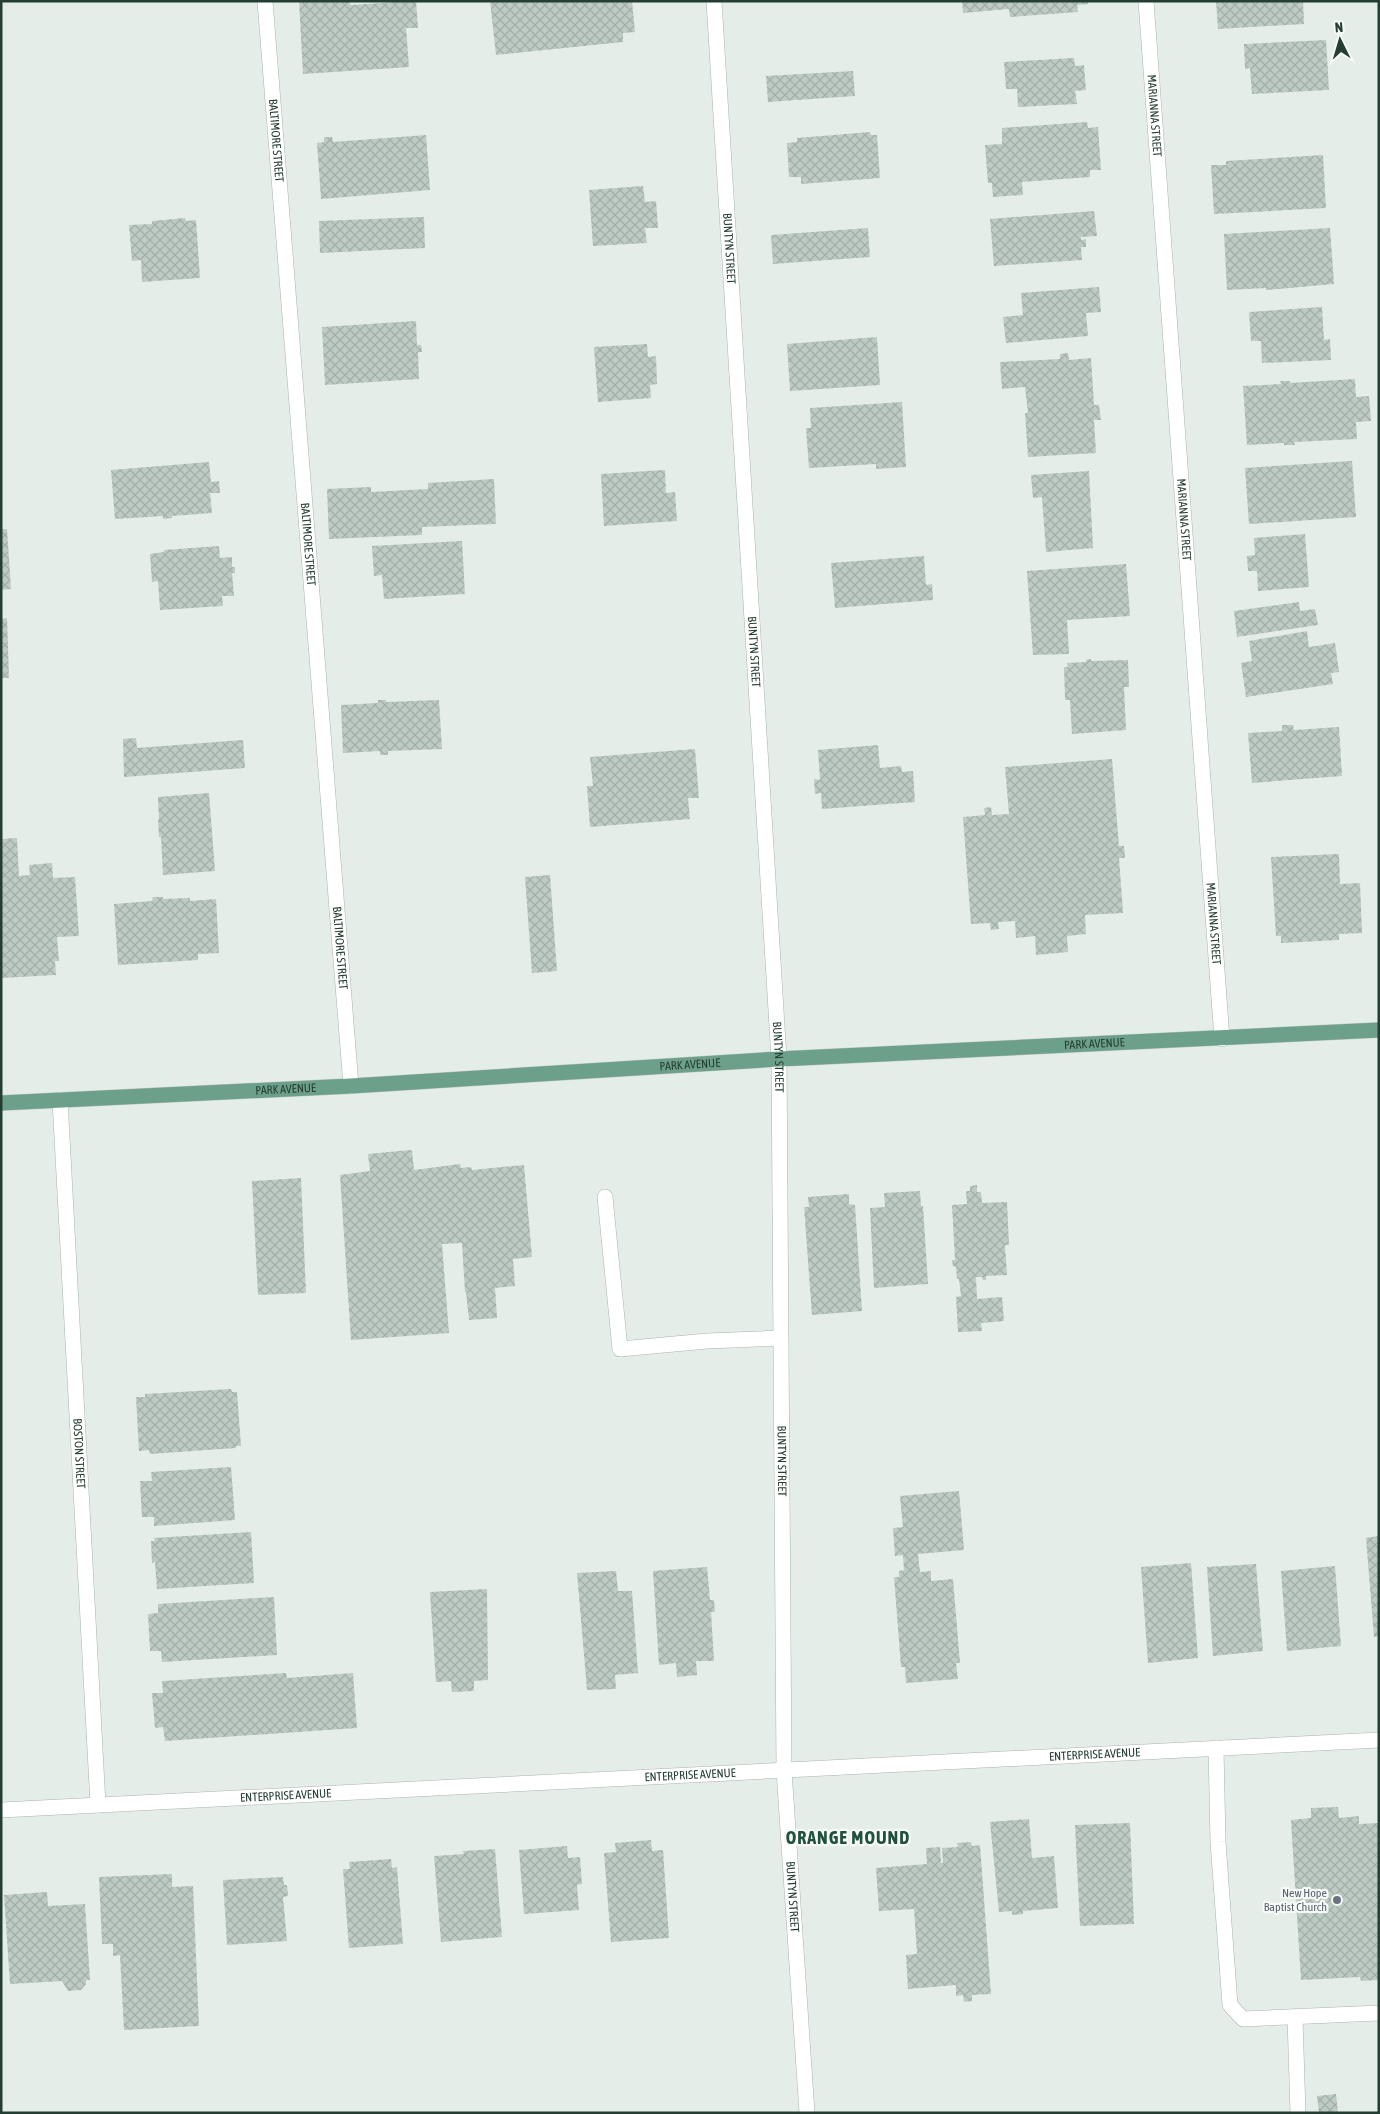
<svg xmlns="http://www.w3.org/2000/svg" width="1380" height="2114" font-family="'Asap Condensed',sans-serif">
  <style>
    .building { fill: url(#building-cross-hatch) }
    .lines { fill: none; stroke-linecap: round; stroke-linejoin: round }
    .minor-casing { stroke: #a8b5ae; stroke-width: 16 }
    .major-casing { stroke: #c2c9c6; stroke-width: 16 }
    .minor { stroke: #fff; stroke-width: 15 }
    .major { stroke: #6ca08a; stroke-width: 15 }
    .worship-dot { fill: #6b7280; stroke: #f5faf7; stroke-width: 2 }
    .labels { text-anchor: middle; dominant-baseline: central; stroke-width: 4.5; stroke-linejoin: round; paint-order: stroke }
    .street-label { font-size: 12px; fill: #253e33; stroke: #f5faf7 }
    .worship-label { font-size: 12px; fill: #5b616d; stroke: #f5faf7; text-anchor: end }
    .district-label { font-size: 18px; font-weight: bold; letter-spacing: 1px; fill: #21503c; stroke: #f5faf7 }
  </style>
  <defs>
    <pattern id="building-cross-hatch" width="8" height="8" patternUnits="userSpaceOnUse" patternTransform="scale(1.25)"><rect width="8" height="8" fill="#bdcbc3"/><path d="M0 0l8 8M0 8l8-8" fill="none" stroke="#a2afa8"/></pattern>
  </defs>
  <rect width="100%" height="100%" fill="#e5ede8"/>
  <path class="building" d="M 299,1 L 350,1 L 350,5 L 416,1 L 418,28 L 406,28 L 409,67 L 303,74 Z
    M 490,1 L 632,1 L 635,32 L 623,33 L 623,42 L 496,55 Z
    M 962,1 L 1088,1 L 1088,4 L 1077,5 L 1078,12 L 1010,17 L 1009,9 L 963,13 Z
    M 1216,1 L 1303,1 L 1304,24 L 1218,29 Z
    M 1326,40 L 1329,90 L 1252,94 L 1250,68 L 1245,69 L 1244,44 Z
    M 1074,58 L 1075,66 L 1084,65 L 1086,90 L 1075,91 L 1077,104 L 1018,107 L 1017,89 L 1006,89 L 1004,62 Z
    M 853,71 L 855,96 L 768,102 L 766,76 Z
    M 1087,122 L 1088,128 L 1098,127 L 1101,170 L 1090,170 L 1090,177 L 1022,182 L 1023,195 L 993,197 L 992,183 L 988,183 L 985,145 L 1002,144 L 1002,128 Z
    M 870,132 L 871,135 L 877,135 L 880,178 L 801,184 L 801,177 L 789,177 L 787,143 L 797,142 L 797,138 Z
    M 426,135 L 430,190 L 321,199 L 317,143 L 324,142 L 324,137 L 332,137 L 333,142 Z
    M 1323,155 L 1326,208 L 1214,214 L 1211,165 L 1226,165 L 1226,161 Z
    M 643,186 L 645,202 L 656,201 L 658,228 L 645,228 L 647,243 L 593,246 L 589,190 Z
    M 1094,211 L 1097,236 L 1081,237 L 1081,240 L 1086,239 L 1086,247 L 1081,247 L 1082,260 L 994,266 L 990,219 Z
    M 424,217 L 425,248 L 320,253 L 319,221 Z
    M 185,218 L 186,221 L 196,220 L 200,278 L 142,282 L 141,260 L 132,261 L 129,225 L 152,224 L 152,221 Z
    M 868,228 L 870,257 L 773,264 L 771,235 Z
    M 1330,228 L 1334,284 L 1266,290 L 1266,288 L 1227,290 L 1224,234 Z
    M 1099,287 L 1101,312 L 1086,313 L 1088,336 L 1006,343 L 1003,317 L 1023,315 L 1021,293 Z
    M 1322,307 L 1324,340 L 1330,339 L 1331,360 L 1262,363 L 1261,341 L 1251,341 L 1249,312 Z
    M 416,321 L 417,345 L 421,345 L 422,352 L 418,352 L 419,379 L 325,385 L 322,327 Z
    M 877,337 L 880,385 L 790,391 L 787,344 Z
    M 647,344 L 648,357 L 656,356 L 657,384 L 650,385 L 651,398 L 598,402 L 594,347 Z
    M 1068,353 L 1069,360 L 1091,358 L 1094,405 L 1099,405 L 1101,420 L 1094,420 L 1096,453 L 1028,457 L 1025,413 L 1028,413 L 1025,387 L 1002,389 L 1000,362 L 1060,359 L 1060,354 Z
    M 1355,379 L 1356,397 L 1369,396 L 1371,421 L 1356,422 L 1357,439 L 1294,442 L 1295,445 L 1284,445 L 1284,443 L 1247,445 L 1243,386 L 1281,384 L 1280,381 L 1290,381 L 1290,383 Z
    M 902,402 L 906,467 L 876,469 L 876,464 L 809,468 L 806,428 L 811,428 L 810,408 Z
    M 1352,461 L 1356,517 L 1249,524 L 1245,468 Z
    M 209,462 L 211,482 L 219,481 L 220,493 L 210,493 L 212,513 L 172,516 L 172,518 L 163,519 L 163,516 L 115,519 L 111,470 Z
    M 665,470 L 666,493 L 675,492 L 677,521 L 604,526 L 601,474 Z
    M 1089,471 L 1093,548 L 1046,552 L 1042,497 L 1033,498 L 1031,475 Z
    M 494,479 L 496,524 L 422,527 L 422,535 L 329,539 L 327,489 L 371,487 L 371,492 L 428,489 L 428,483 Z
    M 1,529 L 7,529 L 11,589 L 1,590 Z
    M 1305,534 L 1309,587 L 1258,591 L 1257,571 L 1248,571 L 1247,556 L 1255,555 L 1254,538 Z
    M 462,541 L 465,594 L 384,599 L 382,575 L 374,576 L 372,546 Z
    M 219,546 L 220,558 L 232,557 L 232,567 L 235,567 L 235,573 L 232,573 L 234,596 L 222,596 L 223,606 L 160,610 L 158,581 L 152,582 L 150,554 L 164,552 L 164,550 Z
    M 924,556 L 926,585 L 932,584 L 933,600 L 835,608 L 831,563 Z
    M 1126,564 L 1130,616 L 1067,620 L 1069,654 L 1033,655 L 1027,571 Z
    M 1299,602 L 1300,611 L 1315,609 L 1318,625 L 1237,637 L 1234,611 Z
    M 7,618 L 9,678 L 1,678 L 1,619 Z
    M 1307,631 L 1309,647 L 1335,643 L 1339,672 L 1331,673 L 1333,684 L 1246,697 L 1241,663 L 1252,661 L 1249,641 Z
    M 1091,659 L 1091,661 L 1128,660 L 1129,687 L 1124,687 L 1126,730 L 1072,734 L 1070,700 L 1065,700 L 1064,667 L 1068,667 L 1067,663 L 1086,662 L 1086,660 Z
    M 378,700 L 386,700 L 386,702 L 439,700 L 442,749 L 388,751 L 388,755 L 380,755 L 380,751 L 343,753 L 341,705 L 378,703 Z
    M 1282,725 L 1293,725 L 1294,730 L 1339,727 L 1342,776 L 1252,783 L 1248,733 L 1282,731 Z
    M 136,738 L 137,748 L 243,740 L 245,768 L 124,777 L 123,739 Z
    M 878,745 L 880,768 L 901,766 L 902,772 L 913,771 L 915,802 L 822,809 L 821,793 L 815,794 L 814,779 L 820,780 L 818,750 Z
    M 695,749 L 699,798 L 688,798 L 690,819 L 590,827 L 587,786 L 593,786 L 590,757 Z
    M 1112,759 L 1119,846 L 1124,846 L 1125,858 L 1119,858 L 1123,913 L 1085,915 L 1086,934 L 1067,936 L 1068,952 L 1036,955 L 1035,936 L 1016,938 L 1015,921 L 998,922 L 999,929 L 991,930 L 990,923 L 971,924 L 963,817 L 985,815 L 984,808 L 991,807 L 992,815 L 1009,814 L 1005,767 Z
    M 209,793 L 215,871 L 163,875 L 161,837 L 159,837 L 158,820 L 159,820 L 158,797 Z
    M 17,838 L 19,876 L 30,875 L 29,865 L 52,863 L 53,878 L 75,877 L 79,936 L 57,937 L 59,961 L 55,961 L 56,975 L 1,978 L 1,839 Z
    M 1339,854 L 1340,884 L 1360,883 L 1362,933 L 1339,934 L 1339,940 L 1281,943 L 1281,936 L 1276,936 L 1271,857 Z
    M 550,875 L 557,971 L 532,973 L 525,877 Z
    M 153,897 L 163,897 L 163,899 L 190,898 L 190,901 L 216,899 L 219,953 L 198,954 L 198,960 L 118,965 L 114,904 L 152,901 Z
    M 410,1150 L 412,1151 L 414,1170 L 460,1164 L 461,1168 L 471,1167 L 472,1170 L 524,1165 L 532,1257 L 513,1259 L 515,1286 L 495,1288 L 497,1318 L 469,1320 L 466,1292 L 465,1292 L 462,1243 L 442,1244 L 449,1333 L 351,1340 L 340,1175 L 370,1171 L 368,1154 Z
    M 301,1178 L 306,1293 L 258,1295 L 252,1181 Z
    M 977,1185 L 977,1192 L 981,1192 L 982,1203 L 1007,1202 L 1009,1245 L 1005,1245 L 1007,1275 L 986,1276 L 986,1280 L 983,1280 L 982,1277 L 976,1277 L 977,1299 L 1002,1297 L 1004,1321 L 981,1323 L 982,1331 L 958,1332 L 956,1297 L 961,1296 L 959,1279 L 957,1279 L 956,1267 L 953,1266 L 952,1260 L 955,1260 L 952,1205 L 967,1204 L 966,1191 L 970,1191 L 970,1186 Z
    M 920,1191 L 921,1206 L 923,1206 L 928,1284 L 874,1288 L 870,1208 L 885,1207 L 884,1193 Z
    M 849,1194 L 849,1204 L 855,1205 L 862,1311 L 812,1315 L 804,1207 L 809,1207 L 808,1197 Z
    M 231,1389 L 232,1392 L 237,1392 L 241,1446 L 236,1446 L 236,1448 L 150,1454 L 149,1450 L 139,1451 L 136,1397 L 145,1397 L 145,1394 Z
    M 231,1467 L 235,1520 L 154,1526 L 154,1517 L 142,1517 L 140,1481 L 152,1481 L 151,1472 Z
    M 959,1491 L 964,1550 L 918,1554 L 920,1572 L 931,1571 L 931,1581 L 953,1579 L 960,1663 L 956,1663 L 958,1679 L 906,1683 L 905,1667 L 901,1667 L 894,1577 L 899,1577 L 899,1571 L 904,1570 L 903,1555 L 895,1556 L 893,1528 L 903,1527 L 900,1496 Z
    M 251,1532 L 254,1583 L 157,1589 L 155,1562 L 152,1563 L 151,1541 L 155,1541 L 154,1538 Z
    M 1379,1536 L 1379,1636 L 1374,1637 L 1366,1538 Z
    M 1191,1563 L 1198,1658 L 1148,1663 L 1141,1567 Z
    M 1256,1564 L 1263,1651 L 1213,1656 L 1207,1567 Z
    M 1335,1566 L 1341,1646 L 1287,1651 L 1281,1571 Z
    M 707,1567 L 710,1600 L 714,1600 L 715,1612 L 711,1612 L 714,1661 L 696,1661 L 697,1675 L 677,1677 L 676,1663 L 659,1665 L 653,1571 Z
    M 616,1571 L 618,1591 L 632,1591 L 638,1673 L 615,1675 L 616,1689 L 587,1690 L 577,1573 Z
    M 487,1589 L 488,1680 L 474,1681 L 474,1691 L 452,1692 L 451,1681 L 436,1682 L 430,1592 Z
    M 274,1597 L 277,1655 L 162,1662 L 161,1651 L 150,1651 L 148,1614 L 158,1613 L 158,1604 Z
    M 286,1673 L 287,1678 L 353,1673 L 357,1728 L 165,1741 L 163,1727 L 155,1728 L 152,1693 L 163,1693 L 162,1681 Z
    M 1338,1807 L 1339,1818 L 1359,1816 L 1359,1824 L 1379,1823 L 1379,1980 L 1361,1981 L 1360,1977 L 1301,1980 L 1291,1820 L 1311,1818 L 1311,1808 Z
    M 1029,1819 L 1032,1858 L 1054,1856 L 1058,1908 L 1023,1911 L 1023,1914 L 1012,1915 L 1012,1911 L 999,1912 L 990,1822 Z
    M 1130,1823 L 1134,1924 L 1080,1926 L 1075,1825 Z
    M 651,1840 L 652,1851 L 663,1850 L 669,1938 L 611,1942 L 604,1853 L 616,1852 L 615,1843 Z
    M 971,1842 L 972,1846 L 980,1845 L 991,1994 L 972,1995 L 972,2001 L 964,2002 L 963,1995 L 956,1996 L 956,1985 L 908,1989 L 906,1955 L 917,1954 L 914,1909 L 879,1911 L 876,1868 L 927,1864 L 926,1848 L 940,1847 L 941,1863 L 943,1863 L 942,1848 L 958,1847 L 957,1843 Z
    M 567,1846 L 568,1858 L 580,1857 L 582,1884 L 577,1885 L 579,1910 L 524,1914 L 519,1850 Z
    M 495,1849 L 502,1937 L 441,1942 L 434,1856 L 464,1854 L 463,1851 Z
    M 391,1859 L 392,1868 L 397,1867 L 403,1944 L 349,1948 L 343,1869 L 350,1869 L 349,1862 Z
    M 172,1874 L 172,1887 L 193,1886 L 199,2026 L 124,2030 L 120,1955 L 113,1956 L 113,1944 L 102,1944 L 99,1877 Z
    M 283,1877 L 284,1885 L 287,1885 L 288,1896 L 283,1897 L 287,1941 L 227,1945 L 223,1880 Z
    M 47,1892 L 48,1906 L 85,1904 L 90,1980 L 86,1980 L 86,1984 L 81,1990 L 68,1991 L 62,1981 L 10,1984 L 4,1895 Z
    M 1336,2094 L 1338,2113 L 1319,2113 L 1317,2096 Z"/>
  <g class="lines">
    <defs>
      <g id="minor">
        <path id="s1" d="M 265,1 L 351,1086"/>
        <path id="s2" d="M 714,1 L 779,1059 L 784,1770 L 807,2113"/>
        <path id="s3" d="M 1146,1 L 1222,1039"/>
        <path id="s4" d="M 60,1100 L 98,1805"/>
        <path d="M 605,1197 L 620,1349 L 707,1341 L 780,1338"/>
        <path d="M 1216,1748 L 1218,1842 L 1230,2005 L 1243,2019 L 1379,2013"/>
        <path id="s5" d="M 1,1810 L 1379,1740"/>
        <path d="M 1295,2018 L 1298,2113"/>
      </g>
      <g id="major">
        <path id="s6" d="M 1,1103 L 351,1086 L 779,1059 L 1379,1030"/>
      </g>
    </defs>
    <use href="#minor" class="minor-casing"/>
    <use href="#major" class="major-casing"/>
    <use href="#minor" class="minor"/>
    <use href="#major" class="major"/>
  </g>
  <circle class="worship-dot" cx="1337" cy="1900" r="5"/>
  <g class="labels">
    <g class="street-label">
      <text stroke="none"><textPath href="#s3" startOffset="115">MARIANNA STREET</textPath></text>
      <text stroke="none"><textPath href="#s1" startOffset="140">BALTIMORE STREET</textPath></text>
      <text stroke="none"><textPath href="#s2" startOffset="248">BUNTYN STREET</textPath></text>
      <text stroke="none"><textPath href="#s3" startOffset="520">MARIANNA STREET</textPath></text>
      <text stroke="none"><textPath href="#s1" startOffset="545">BALTIMORE STREET</textPath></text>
      <text stroke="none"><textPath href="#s2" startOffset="652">BUNTYN STREET</textPath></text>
      <text stroke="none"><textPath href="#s3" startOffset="925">MARIANNA STREET</textPath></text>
      <text stroke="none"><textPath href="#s1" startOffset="950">BALTIMORE STREET</textPath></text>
      <text stroke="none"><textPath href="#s6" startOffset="1095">PARK AVENUE</textPath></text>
      <text stroke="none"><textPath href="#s2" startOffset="1058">BUNTYN STREET</textPath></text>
      <text stroke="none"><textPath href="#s6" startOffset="690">PARK AVENUE</textPath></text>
      <text stroke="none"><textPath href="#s6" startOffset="285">PARK AVENUE</textPath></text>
      <text stroke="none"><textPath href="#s4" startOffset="354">BOSTON STREET</textPath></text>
      <text stroke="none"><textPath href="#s2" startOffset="1462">BUNTYN STREET</textPath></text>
      <text stroke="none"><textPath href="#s5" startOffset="1095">ENTERPRISE AVENUE</textPath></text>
      <text stroke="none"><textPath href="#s5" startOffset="690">ENTERPRISE AVENUE</textPath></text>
      <text stroke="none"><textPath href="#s5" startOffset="285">ENTERPRISE AVENUE</textPath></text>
      <text stroke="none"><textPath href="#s2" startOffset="1898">BUNTYN STREET</textPath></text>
    </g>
    <g class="worship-label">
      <text x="1327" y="1893">New Hope<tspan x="1327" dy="14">Baptist Church</tspan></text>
    </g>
    <g class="district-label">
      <text x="848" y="1837">ORANGE MOUND</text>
    </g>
  </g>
  <rect width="1380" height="2114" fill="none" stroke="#253e33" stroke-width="5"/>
  <g transform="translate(1340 40) rotate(355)" stroke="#f5faf7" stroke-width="4" paint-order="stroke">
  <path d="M0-4L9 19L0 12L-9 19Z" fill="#253e33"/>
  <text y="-8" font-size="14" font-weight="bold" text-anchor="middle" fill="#253e33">N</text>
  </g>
</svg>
